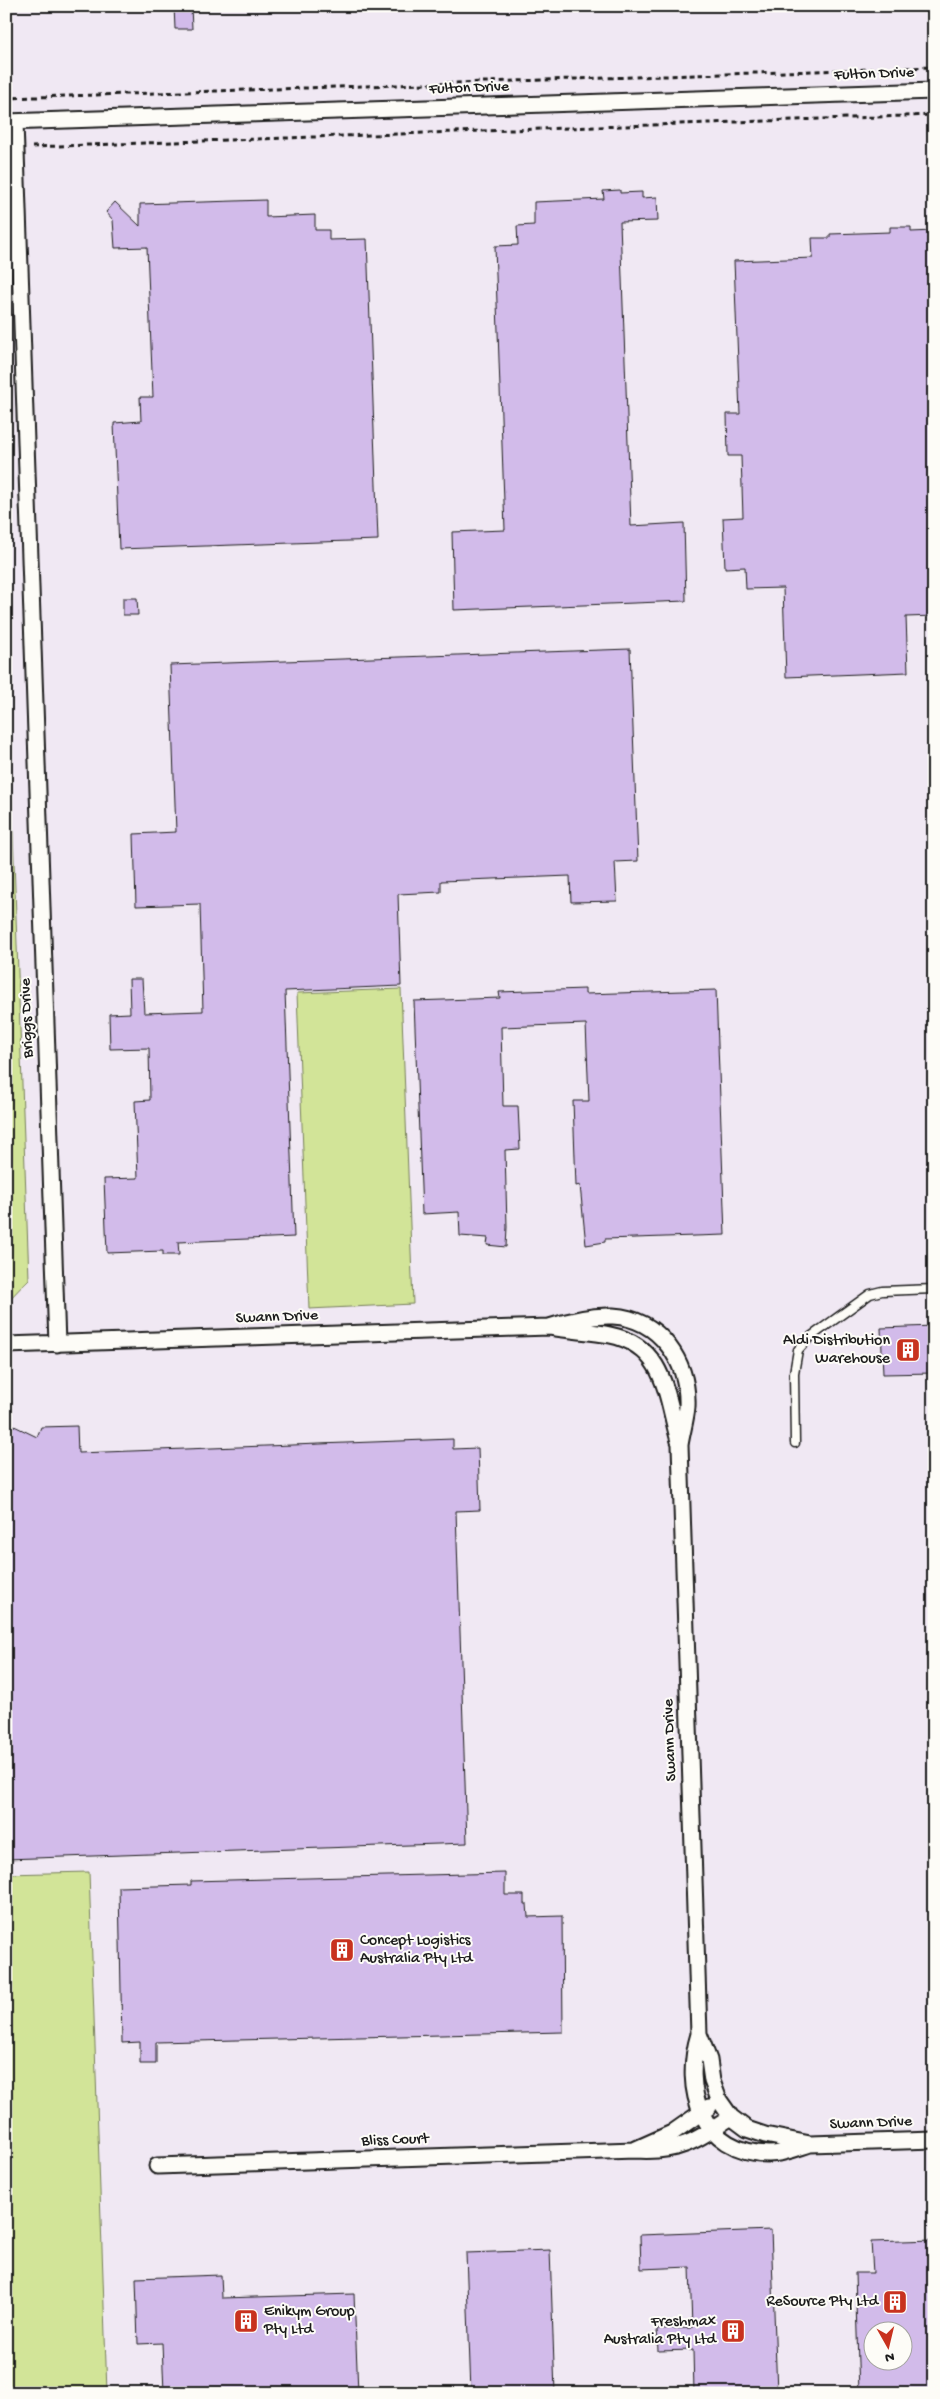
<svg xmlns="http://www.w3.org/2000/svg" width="940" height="2399" font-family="'Gochi Hand',sans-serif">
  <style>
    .built { fill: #f0e8f3; fill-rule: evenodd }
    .green { fill: #d2e498; stroke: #77805a }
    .building { fill: #d2bbea; stroke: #1c1c1c; fill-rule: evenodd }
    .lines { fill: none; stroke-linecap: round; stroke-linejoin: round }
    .lane-casing { stroke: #1c1c1c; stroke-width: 11 }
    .street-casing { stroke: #1c1c1c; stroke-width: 19 }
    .path { stroke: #1c1c1c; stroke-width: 3; stroke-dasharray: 5 4; stroke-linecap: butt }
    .lane { stroke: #fdfcf7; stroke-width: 8 }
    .street { stroke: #fdfcf7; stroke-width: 15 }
    .labels { text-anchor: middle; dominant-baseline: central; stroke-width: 4; stroke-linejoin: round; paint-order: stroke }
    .street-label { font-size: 16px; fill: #1c1c1c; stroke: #fdfcf7 }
    .poi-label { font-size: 16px; fill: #1c1c1c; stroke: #fdfcf7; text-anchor: end }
  </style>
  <rect width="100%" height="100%" fill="#fdfcf7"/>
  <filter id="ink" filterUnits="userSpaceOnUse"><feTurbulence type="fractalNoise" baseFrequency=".02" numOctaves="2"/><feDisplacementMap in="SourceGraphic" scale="10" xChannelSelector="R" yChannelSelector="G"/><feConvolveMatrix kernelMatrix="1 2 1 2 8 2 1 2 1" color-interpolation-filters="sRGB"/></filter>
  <g filter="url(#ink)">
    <path class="built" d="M 6,6 L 934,6 L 934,2393 L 6,2393 ZM 872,2332 L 902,2332 L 902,2362 L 872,2362 Z"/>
    <path class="green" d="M 6,637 L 29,1279 L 6,1303 Z
      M 401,989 L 413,1304 L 309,1309 L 297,993 Z
      M 89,1872 L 107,2393 L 6,2393 L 6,1874 Z"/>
    <path class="building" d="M 174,6 L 191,6 L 192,29 L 175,29 Z
      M 620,190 L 620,193 L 642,192 L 642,198 L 657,197 L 658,221 L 620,222 L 631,526 L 684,523 L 686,601 L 454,610 L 452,532 L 505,530 L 495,246 L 518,245 L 517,226 L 534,225 L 534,202 L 604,199 L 603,191 Z
      M 266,200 L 266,217 L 315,215 L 315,230 L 329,230 L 329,240 L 367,239 L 378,540 L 119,549 L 114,423 L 141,421 L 140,397 L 153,397 L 147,247 L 115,248 L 113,220 L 106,212 L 115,202 L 140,226 L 140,204 Z
      M 890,227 L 911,227 L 911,232 L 934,231 L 934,616 L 906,617 L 908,672 L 786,677 L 783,588 L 746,589 L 745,567 L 725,568 L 723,518 L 743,517 L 741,456 L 728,456 L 727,414 L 740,414 L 734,261 L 813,258 L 812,238 L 830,238 L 830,234 L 890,232 Z
      M 123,598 L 137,598 L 138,615 L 123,615 Z
      M 630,649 L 638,861 L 615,862 L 617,901 L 571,902 L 570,876 L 441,881 L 441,892 L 398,894 L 401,986 L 285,991 L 294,1237 L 178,1242 L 179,1255 L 163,1255 L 163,1251 L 107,1253 L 104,1179 L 138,1178 L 135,1101 L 150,1100 L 149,1048 L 110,1049 L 109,1014 L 130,1013 L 129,979 L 142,979 L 144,1013 L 203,1011 L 200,904 L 136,906 L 134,834 L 176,832 L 170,665 Z
      M 585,989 L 585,994 L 716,990 L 725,1235 L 605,1239 L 605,1242 L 586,1245 L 580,1185 L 576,1186 L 573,1101 L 589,1101 L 586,1024 L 501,1027 L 503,1106 L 518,1106 L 520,1149 L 505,1150 L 507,1227 L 506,1247 L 487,1245 L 488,1238 L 460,1236 L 459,1212 L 422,1214 L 414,1001 L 500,998 L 499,992 Z
      M 934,1326 L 934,1373 L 883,1374 L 881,1328 Z
      M 6,1422 L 37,1437 L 41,1427 L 77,1426 L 78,1453 L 453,1439 L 453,1449 L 478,1448 L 480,1510 L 456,1511 L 467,1843 L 6,1859 Z
      M 505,1873 L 505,1895 L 524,1895 L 524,1904 L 527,1904 L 528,1917 L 562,1916 L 563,2032 L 156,2042 L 156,2064 L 140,2064 L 140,2042 L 122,2043 L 119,1887 L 191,1885 L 191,1881 Z
      M 771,2230 L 777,2393 L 694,2393 L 693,2350 L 658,2351 L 657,2329 L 692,2328 L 690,2267 L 641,2269 L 640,2235 Z
      M 934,2240 L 934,2393 L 859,2393 L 855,2273 L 873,2273 L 871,2242 ZM 872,2332 L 902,2332 L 902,2362 L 872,2362 Z
      M 550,2250 L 555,2393 L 471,2393 L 466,2253 Z
      M 221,2275 L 222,2298 L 354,2294 L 358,2393 L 164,2393 L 162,2343 L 138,2344 L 136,2278 Z"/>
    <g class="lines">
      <defs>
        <path id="lane" d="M 795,1443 L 794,1373 L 798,1350 L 809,1338 L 870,1294 L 882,1291 L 934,1289"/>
        <path id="street" d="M 6,122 L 934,91
          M 15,122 L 57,1344
          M 549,1327 C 570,1320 590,1315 613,1316 C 660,1319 689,1362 687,1407 C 686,1419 682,1432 680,1445 L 699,2034 C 682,2090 701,2152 769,2154 C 784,2154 797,2148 810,2144
          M 6,1345 L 549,1327 C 569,1331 590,1331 610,1335 C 666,1346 666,1397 679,1441
          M 699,2034 L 709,2060 L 712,2081 L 719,2100 L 731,2117 L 747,2129 L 765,2135 L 810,2144 L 934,2140
          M 636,2149 L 672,2133 L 709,2107
          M 157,2166 L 635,2150 C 679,2153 696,2141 731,2117"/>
      </defs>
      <use href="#lane" class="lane-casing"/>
      <use href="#street" class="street-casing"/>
      <path class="path" d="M 6,98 L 934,67
        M 32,147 L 934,115"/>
      <use href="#lane" class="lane"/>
      <use href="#street" class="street"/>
    </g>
  </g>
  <defs>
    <symbol id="building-square" viewBox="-11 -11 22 22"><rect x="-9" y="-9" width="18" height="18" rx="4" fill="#c8321e" stroke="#fdfcf7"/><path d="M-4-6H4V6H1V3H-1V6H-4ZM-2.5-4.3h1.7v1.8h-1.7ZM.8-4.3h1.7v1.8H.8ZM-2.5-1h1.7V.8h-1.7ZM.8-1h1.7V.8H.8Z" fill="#fff"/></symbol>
  </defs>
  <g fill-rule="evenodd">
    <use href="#building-square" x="894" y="1336" width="28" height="28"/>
    <use href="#building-square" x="328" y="1936" width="28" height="28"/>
    <use href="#building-square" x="881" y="2288" width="28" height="28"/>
    <use href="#building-square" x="232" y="2307" width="28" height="28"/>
    <use href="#building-square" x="719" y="2317" width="28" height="28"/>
  </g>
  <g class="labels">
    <g class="street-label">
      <text transform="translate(874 75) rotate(-2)">Fulton Drive</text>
      <text transform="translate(469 89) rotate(-2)">Fulton Drive</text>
      <text transform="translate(28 1018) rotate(-92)">Briggs Drive</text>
      <text transform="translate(277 1318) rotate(-2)">Swann Drive</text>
      <text transform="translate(671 1740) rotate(-92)">Swann Drive</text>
      <text transform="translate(871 2124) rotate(-2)">Swann Drive</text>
      <text transform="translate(395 2141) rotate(-2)">Bliss Court</text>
    </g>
    <g class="poi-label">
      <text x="890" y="1341">Aldi Distribution<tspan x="890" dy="18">Warehouse</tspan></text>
      <text x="360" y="1941" text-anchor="start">Concept Logistics<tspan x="360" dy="18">Australia Pty Ltd</tspan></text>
      <text x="878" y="2302">ReSource Pty Ltd</text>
      <text x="264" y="2312" text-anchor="start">Enikym Group<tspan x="264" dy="18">Pty Ltd</tspan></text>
      <text x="716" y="2322">Freshmax<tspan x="716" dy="18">Australia Pty Ltd</tspan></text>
    </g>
  </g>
  <rect width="940" height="2399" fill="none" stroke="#fdfcf7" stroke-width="25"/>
  <rect x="12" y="12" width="915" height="2374" fill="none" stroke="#1c1c1c" stroke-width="2" filter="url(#ink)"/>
  <g transform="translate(888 2346) rotate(172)"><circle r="24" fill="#fdfcf7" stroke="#a3a29f"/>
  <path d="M0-4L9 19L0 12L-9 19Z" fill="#c8321e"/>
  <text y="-8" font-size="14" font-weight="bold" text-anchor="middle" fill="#1c1c1c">N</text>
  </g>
</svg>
